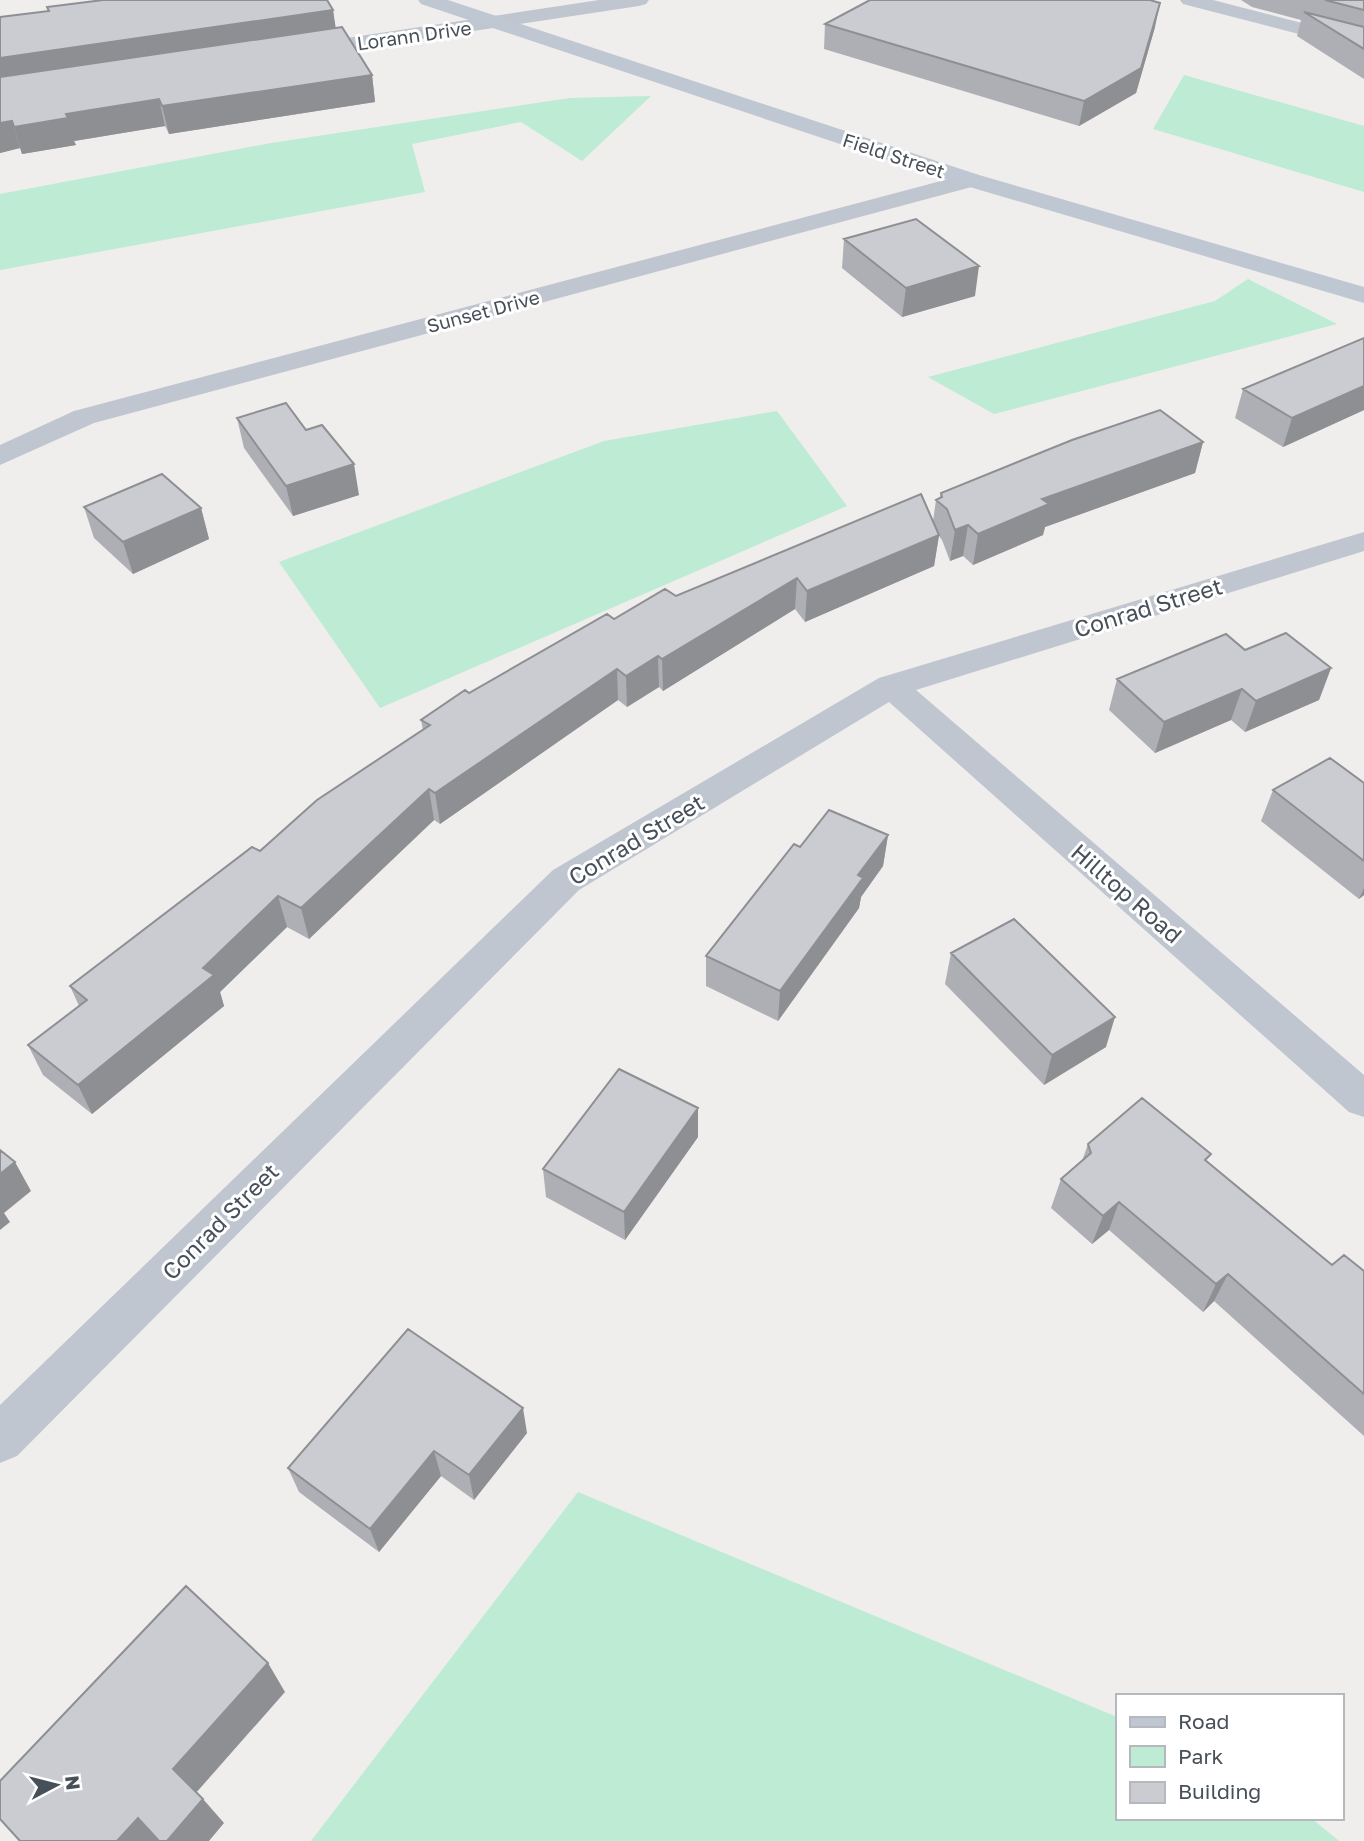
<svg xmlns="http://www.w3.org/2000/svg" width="1364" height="1841" font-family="'Golos Text',sans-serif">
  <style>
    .green { fill: #bdebd3 }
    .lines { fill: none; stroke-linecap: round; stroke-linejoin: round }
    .street { fill: #bfc6cf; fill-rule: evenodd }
    .secondary { fill: #bfc7d3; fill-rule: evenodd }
    .wall { fill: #aeafb5 }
    .shaded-wall { fill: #8d8f93 }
    .building { fill: #caccd2; stroke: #8d8f93; stroke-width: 2 }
    .labels { text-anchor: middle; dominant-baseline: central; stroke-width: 6; stroke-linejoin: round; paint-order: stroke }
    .far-street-label { font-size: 19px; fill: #474f59; stroke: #fff }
    .street-label { font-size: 23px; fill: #474f59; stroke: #fff }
  </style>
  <rect width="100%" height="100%" fill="#f0eded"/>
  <path class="green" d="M 1184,75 L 1364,126 L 1364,192 L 1153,129 Z
    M 651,96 L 582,161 L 521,122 L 412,144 L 425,192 L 0,270 L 0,194 L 271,143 L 570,98 Z
    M 1248,279 L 1337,324 L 994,414 L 928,377 L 1215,301 Z
    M 777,411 L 847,506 L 380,708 L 279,562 L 604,441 Z
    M 578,1492 L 1117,1717 L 1117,1818 L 1311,1818 L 1339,1841 L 311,1841 Z"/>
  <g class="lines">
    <path class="street" d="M 599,0 L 649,0 L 646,4 L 639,6 L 300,57 L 293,55 L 290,51 L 293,47 L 300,45 Z
      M 1180,0 L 1213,0 L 1364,39 L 1364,51 L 1183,4 Z
      M 971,173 L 979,175 L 983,180 L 979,185 L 94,423 L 0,465 L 0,445 L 74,411 Z
      M 1364,532 L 1364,551 L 916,690 L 1364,1075 L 1364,1117 L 1349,1112 L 889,702 L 579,890 L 17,1456 L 0,1463 L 0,1405 L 553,870 L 879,678 Z"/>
    <path class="secondary" d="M 418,0 L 448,0 L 979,175 L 1364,287 L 1364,303 L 963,185 L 421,4 Z"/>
  </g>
  <path class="wall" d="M 1241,0 L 1364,0 L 1364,79 L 1297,36 L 1301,20 L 1252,7 Z
    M 333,10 L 335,28 L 372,75 L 375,102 L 169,134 L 165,126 L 74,141 L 76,145 L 22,154 L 20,148 L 0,153 L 0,17 Z
    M 825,24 L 1155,27 L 1136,93 L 1079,126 L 824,49 Z
    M 844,239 L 975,296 L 902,317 L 842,268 Z
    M 1364,338 L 1364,410 L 1283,447 L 1235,418 L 1243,389 Z
    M 237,418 L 359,495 L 293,516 L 244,448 Z
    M 1203,442 L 1195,473 L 1045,527 L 1043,535 L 973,565 L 963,556 L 950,561 L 942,540 L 939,536 L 934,566 L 805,622 L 795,609 L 663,691 L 659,687 L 627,707 L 618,700 L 440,824 L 434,820 L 309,939 L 287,927 L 220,992 L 224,1006 L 92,1114 L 43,1075 L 28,1045 L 79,1006 L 70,986 L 260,851 L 423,730 L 421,720 L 469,693 L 614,619 L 676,596 L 933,521 L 936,500 L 940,498 L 941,493 Z
    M 84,507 L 201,508 L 209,539 L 133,574 L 94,538 Z
    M 1245,650 L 1331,668 L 1319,700 L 1245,732 L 1231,720 L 1155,753 L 1109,710 L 1117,679 Z
    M 1364,783 L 1364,895 L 1359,899 L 1261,821 L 1273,790 Z
    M 888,835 L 883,866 L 861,897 L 859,908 L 778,1021 L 706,986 L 706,956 L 800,847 Z
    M 951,953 L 1106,1047 L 1044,1085 L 945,984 Z
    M 698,1108 L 698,1137 L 625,1240 L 546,1197 L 543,1169 Z
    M 1088,1144 L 1208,1162 L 1332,1265 L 1364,1271 L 1364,1436 L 1214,1301 L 1203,1312 L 1109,1230 L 1092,1244 L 1051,1208 L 1061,1179 L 1082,1161 Z
    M 527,1433 L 474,1500 L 441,1476 L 379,1552 L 299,1492 L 288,1468 Z"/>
  <path class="shaded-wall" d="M 1160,3 L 1155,27 L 1136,93 L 1079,126 L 1084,101 Z
    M 333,10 L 337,36 L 0,86 L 0,58 Z
    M 372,75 L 375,102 L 169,134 L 162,106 Z
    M 159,99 L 165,126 L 74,141 L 76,145 L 22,154 L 14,127 L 66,114 Z
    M 12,121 L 20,148 L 0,153 L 0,123 Z
    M 979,266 L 975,296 L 902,317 L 906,288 Z
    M 1364,386 L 1364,410 L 1283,447 L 1292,418 Z
    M 1203,442 L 1195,473 L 1045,527 L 1043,535 L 973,565 L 978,534 L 1042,499 Z
    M 354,464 L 359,495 L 293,516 L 286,486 Z
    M 201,508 L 209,539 L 133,574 L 123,542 Z
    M 968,525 L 963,556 L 950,561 L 955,530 Z
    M 939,535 L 934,566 L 805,622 L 807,591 Z
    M 797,578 L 795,609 L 663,691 L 662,659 Z
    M 658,656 L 659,687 L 627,707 L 626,676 Z
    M 1331,668 L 1319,700 L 1245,732 L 1256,701 Z
    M 617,669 L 618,700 L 440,824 L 435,793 Z
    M 1242,689 L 1231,720 L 1155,753 L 1164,722 Z
    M 429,789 L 434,820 L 309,939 L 301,908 Z
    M 888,835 L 883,866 L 861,897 L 859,908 L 778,1021 L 780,991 L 858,875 Z
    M 1364,888 L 1364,895 L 1359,899 Z
    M 278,896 L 287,927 L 220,992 L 224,1006 L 92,1114 L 78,1085 Z
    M 1115,1017 L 1106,1047 L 1044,1085 L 1052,1055 Z
    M 698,1108 L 698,1137 L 625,1240 L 624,1212 Z
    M 15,1162 L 31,1191 L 4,1213 L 10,1222 L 0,1230 L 0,1174 Z
    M 1119,1202 L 1109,1230 L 1092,1244 L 1103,1216 Z
    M 1228,1274 L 1214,1301 L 1203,1312 L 1216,1284 Z
    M 523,1408 L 527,1433 L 474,1500 L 469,1475 Z
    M 434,1451 L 441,1476 L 379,1552 L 370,1529 Z
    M 268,1663 L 285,1692 L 195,1794 L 173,1769 Z
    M 203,1799 L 224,1823 L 209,1841 L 167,1841 Z
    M 138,1818 L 162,1841 L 117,1841 Z"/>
  <path class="building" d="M 103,0 L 327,0 L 333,10 L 0,58 L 0,17 L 49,11 L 47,7 Z
    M 870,0 L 1150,0 L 1160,3 L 1141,68 L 1084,101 L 825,24 Z
    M 1325,0 L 1364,0 L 1364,10 Z
    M 1304,12 L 1364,27 L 1364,49 Z
    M 342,27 L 372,75 L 162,106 L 159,99 L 66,114 L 68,118 L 14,127 L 12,121 L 0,123 L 0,77 Z
    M 916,219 L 979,266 L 906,288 L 844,239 Z
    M 1364,338 L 1364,386 L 1292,418 L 1243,389 Z
    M 286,403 L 306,430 L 322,425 L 354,464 L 286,486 L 237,418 Z
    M 1160,410 L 1203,442 L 1042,499 L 1049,504 L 978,534 L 968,525 L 955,530 L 947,509 L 936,500 L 942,497 L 941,493 L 1072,440 Z
    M 162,474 L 201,508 L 123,542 L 84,507 Z
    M 921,494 L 939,535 L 807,591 L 797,578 L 662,659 L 658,656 L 626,676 L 617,669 L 435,793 L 429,789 L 301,908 L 278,896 L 203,968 L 214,975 L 78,1085 L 28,1045 L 87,1000 L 70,986 L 252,847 L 260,851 L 317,800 L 430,725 L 421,720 L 465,690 L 469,693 L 607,614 L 614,619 L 665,589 L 676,596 Z
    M 1286,633 L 1331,668 L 1256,701 L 1242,689 L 1164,722 L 1117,679 L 1226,634 L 1245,650 Z
    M 1330,758 L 1364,783 L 1364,861 L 1273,790 Z
    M 829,810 L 888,835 L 858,875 L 863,878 L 780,991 L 706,956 L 794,844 L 800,847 Z
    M 1014,919 L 1115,1017 L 1052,1055 L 951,953 Z
    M 619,1069 L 698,1108 L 624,1212 L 543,1169 Z
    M 1142,1098 L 1211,1154 L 1205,1160 L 1332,1265 L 1344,1255 L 1364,1271 L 1364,1394 L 1228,1274 L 1216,1284 L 1119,1202 L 1103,1216 L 1061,1179 L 1091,1153 L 1088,1144 Z
    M 0,1150 L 15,1162 L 0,1174 Z
    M 408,1329 L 523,1408 L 469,1475 L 434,1451 L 370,1529 L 288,1468 Z
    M 186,1586 L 268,1663 L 173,1769 L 203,1799 L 167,1841 L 159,1841 L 138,1818 L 117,1841 L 20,1841 L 0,1819 L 0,1781 Z"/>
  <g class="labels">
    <g class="far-street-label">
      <text transform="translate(414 35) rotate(-8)">Lorann Drive</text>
      <text transform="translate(894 155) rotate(18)">Field Street</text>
      <text transform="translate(483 311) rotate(-15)">Sunset Drive</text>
    </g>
    <g class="street-label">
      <text transform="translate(1148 607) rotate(-17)">Conrad Street</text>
      <text transform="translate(636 839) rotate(-31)">Conrad Street</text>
      <text transform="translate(1127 893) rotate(41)">Hilltop Road</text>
      <text transform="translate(220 1221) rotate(-45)">Conrad Street</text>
    </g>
  </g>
  <rect x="1116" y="1694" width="228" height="126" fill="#ffffff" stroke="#b5b9bd" stroke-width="2"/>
  <rect x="1130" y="1717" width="35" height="10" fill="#bfc7d3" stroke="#b5b9bd" stroke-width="2"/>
  <text x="1178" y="1729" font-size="21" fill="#474f59">Road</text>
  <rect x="1130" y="1746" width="35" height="21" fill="#bdebd3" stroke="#b5b9bd" stroke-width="2"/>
  <text x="1178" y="1764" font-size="21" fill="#474f59">Park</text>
  <rect x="1130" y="1782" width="35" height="21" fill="#caccd2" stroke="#b5b9bd" stroke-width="2"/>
  <text x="1178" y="1799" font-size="21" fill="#474f59">Building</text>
  <g transform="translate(56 1785) rotate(83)" stroke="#ffffff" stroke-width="5" paint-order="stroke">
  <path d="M0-5L12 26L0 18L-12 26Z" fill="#474f59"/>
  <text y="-10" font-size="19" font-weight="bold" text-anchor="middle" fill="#474f59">N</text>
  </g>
</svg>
